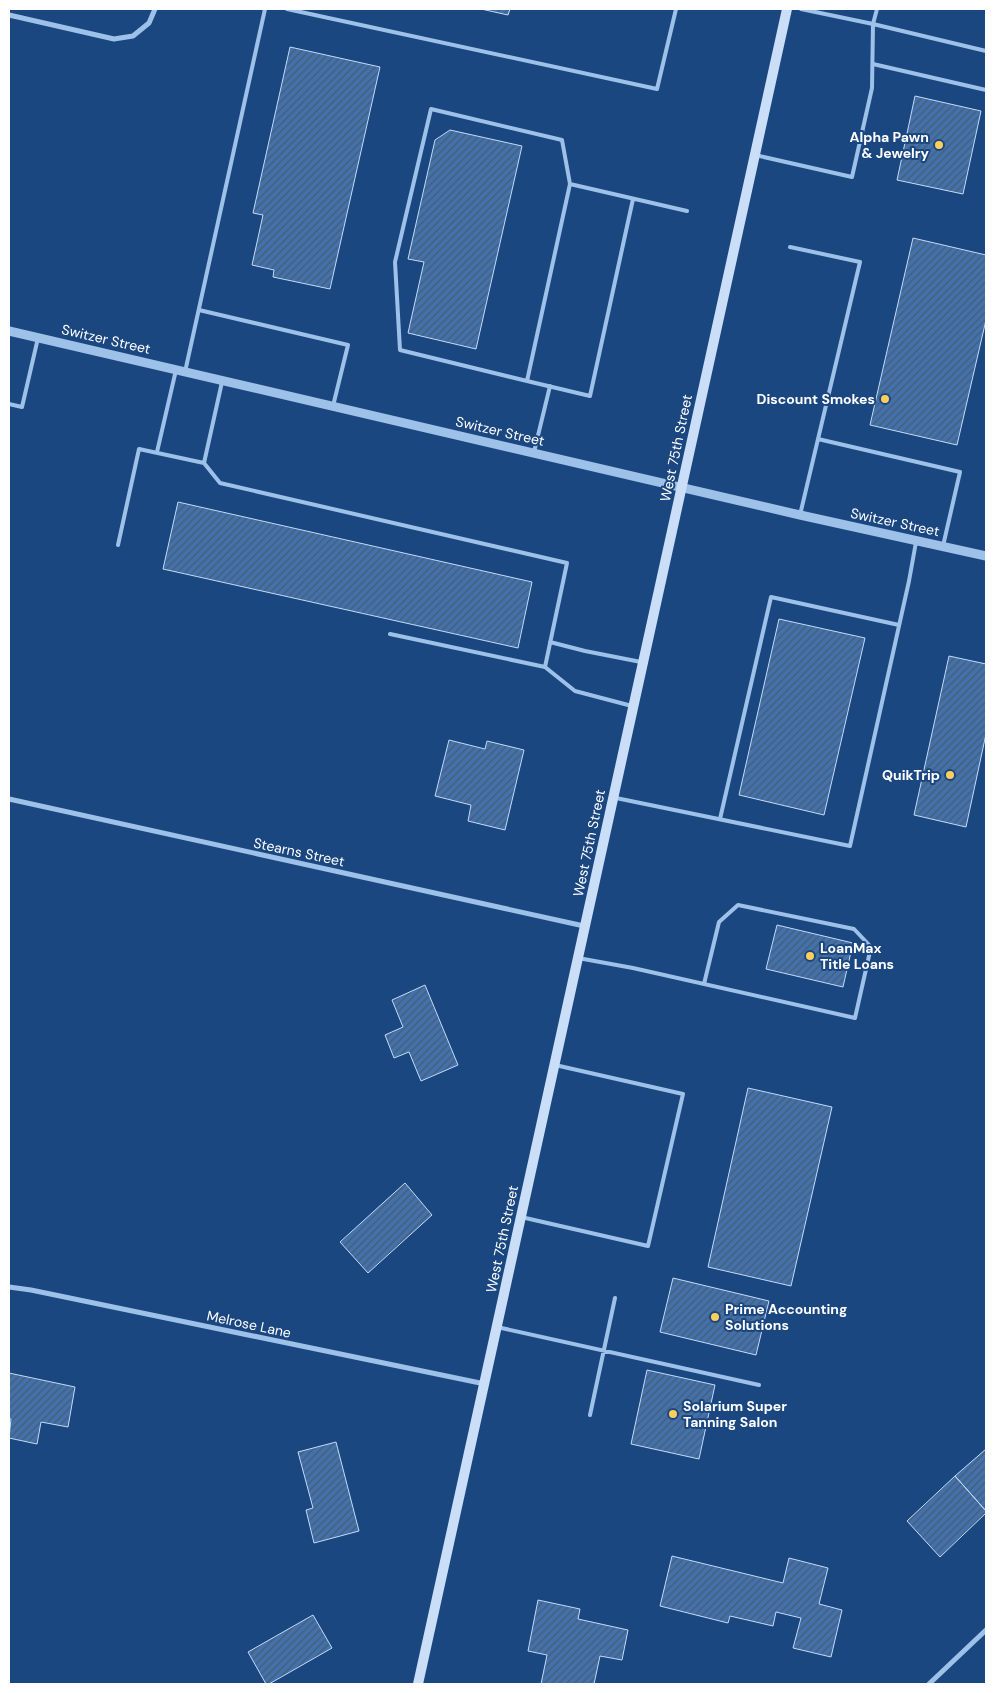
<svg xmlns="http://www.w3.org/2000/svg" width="995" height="1693" font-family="'DM Sans',sans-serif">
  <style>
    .building { fill: url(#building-hatch); stroke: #c3dbf8 }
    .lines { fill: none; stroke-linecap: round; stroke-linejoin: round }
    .service { stroke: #9ec1ea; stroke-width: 4 }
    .minor { stroke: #9ec1ea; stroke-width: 5 }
    .tertiary { stroke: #9ec1ea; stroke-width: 9 }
    .secondary { stroke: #cadef8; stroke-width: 10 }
    .poi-dot { fill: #fcce5a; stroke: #1b4781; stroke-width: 2 }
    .labels { text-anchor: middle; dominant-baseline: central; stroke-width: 4; stroke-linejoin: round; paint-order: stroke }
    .poi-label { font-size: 14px; font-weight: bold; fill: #fff; stroke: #1b4781; text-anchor: end }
    .street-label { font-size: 14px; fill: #fff; stroke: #1b4781 }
  </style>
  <defs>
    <pattern id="building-hatch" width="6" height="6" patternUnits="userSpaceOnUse" patternTransform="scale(1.25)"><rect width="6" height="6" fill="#4371ab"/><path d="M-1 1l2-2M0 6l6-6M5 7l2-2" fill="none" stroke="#485b72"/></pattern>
  </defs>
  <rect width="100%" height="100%" fill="#1b4781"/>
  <path class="building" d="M 481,9 L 510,9 L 508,15 Z
    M 290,47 L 380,67 L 330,289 L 273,277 L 274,270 L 252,265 L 263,215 L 253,213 Z
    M 915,96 L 981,111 L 963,194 L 897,180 Z
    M 450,130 L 522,146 L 476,349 L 408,333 L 424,262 L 408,259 L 435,140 Z
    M 913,238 L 986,255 L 986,320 L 957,445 L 870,425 Z
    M 178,502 L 532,582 L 518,648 L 163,569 Z
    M 779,619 L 865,638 L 824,815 L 739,795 Z
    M 949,656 L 986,664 L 986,734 L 966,827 L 914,815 Z
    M 449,740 L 485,749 L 487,741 L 524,750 L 505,830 L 468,821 L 471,805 L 435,796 Z
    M 777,925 L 853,943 L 843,987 L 766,969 Z
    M 425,985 L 458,1065 L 421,1081 L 409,1052 L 394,1058 L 385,1035 L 403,1027 L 392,1000 Z
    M 748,1088 L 832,1107 L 791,1286 L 708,1267 Z
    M 405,1183 L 432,1215 L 368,1273 L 340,1242 Z
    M 673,1278 L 769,1301 L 756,1355 L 660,1332 Z
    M 647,1370 L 715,1385 L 699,1459 L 631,1444 Z
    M 9,1373 L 75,1387 L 68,1427 L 41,1422 L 37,1444 L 9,1438 L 11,1419 L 9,1419 Z
    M 336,1442 L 359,1531 L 314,1543 L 306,1510 L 313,1508 L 298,1452 Z
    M 986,1449 L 986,1511 L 955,1476 Z
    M 955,1476 L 986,1511 L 986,1513 L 940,1557 L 907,1521 Z
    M 672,1556 L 783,1583 L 789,1558 L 828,1568 L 819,1604 L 842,1610 L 831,1657 L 793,1648 L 801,1618 L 776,1612 L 773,1626 L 730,1616 L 728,1623 L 660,1606 Z
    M 538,1600 L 580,1609 L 578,1619 L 628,1630 L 622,1660 L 600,1656 L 594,1684 L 541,1684 L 547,1655 L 528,1651 Z
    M 313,1615 L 332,1648 L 269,1684 L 266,1684 L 248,1652 Z"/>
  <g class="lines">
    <path class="service" d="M 287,9 L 657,89 L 676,9
      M 877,9 L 873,24 L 986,51
      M 873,64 L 986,90
      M 755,155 L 852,177 L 872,88 L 873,24 L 801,9
      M 633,199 L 590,396 L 527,381 L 570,184 L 687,211
      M 790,247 L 860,262 L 800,515
      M 199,310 L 348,345 L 333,406
      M 185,372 L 265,9
      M 527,381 L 400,350 L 395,262 L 431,109 L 562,140 L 570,184
      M 9,404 L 22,407 L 38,338
      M 818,439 L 960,472 L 943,546
      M 157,452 L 176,370
      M 534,452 L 550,386
      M 204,463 L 222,382
      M 118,545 L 139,449 L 204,463 L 220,483 L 567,563 L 545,667
      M 390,634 L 545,667 L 575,691 L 632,706
      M 550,642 L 585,651 L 641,662
      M 616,798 L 850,846 L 909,581 L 916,542
      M 720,819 L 771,597 L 899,625
      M 578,958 L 633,968 L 855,1018 L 871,947 L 854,929 L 738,905 L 719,922 L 704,984
      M 521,1217 L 648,1246 L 683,1094 L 555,1065
      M 497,1327 L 759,1385
      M 590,1415 L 615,1298"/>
    <path class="minor" d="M 9,15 L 114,39 L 133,36 L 149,23 L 155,9
      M 9,799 L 584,926
      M 9,1287 L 31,1290 L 485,1384
      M 929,1684 L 986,1630"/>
    <path class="tertiary" d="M 9,331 L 800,515 L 986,556"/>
    <path class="secondary" d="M 418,1684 L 787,9"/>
  </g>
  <g class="poi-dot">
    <circle cx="939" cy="145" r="5"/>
    <circle cx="885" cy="399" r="5"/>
    <circle cx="950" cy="775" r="5"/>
    <circle cx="810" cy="956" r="5"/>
    <circle cx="715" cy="1317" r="5"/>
    <circle cx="673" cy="1414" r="5"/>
  </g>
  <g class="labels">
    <g class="poi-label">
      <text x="929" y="137">Alpha Pawn<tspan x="929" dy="16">&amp; Jewelry</tspan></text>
      <text x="875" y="399">Discount Smokes</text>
      <text x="940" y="775">QuikTrip</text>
      <text x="820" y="948" text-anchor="start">LoanMax<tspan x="820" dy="16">Title Loans</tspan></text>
      <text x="725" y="1309" text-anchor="start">Prime Accounting<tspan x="725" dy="16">Solutions</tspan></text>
      <text x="683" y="1406" text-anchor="start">Solarium Super<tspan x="683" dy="16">Tanning Salon</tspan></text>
    </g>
    <g class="street-label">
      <text transform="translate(106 339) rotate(13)">Switzer Street</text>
      <text transform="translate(500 431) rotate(13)">Switzer Street</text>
      <text transform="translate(676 448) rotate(-78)">West 75th Street</text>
      <text transform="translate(895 522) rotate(12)">Switzer Street</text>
      <text transform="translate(589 843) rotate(-78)">West 75th Street</text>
      <text transform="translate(299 852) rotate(12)">Stearns Street</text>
      <text transform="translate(502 1239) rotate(-78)">West 75th Street</text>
      <text transform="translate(249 1324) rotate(12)">Melrose Lane</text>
    </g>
  </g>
  <rect width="995" height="1693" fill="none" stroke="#ffffff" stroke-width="20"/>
</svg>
